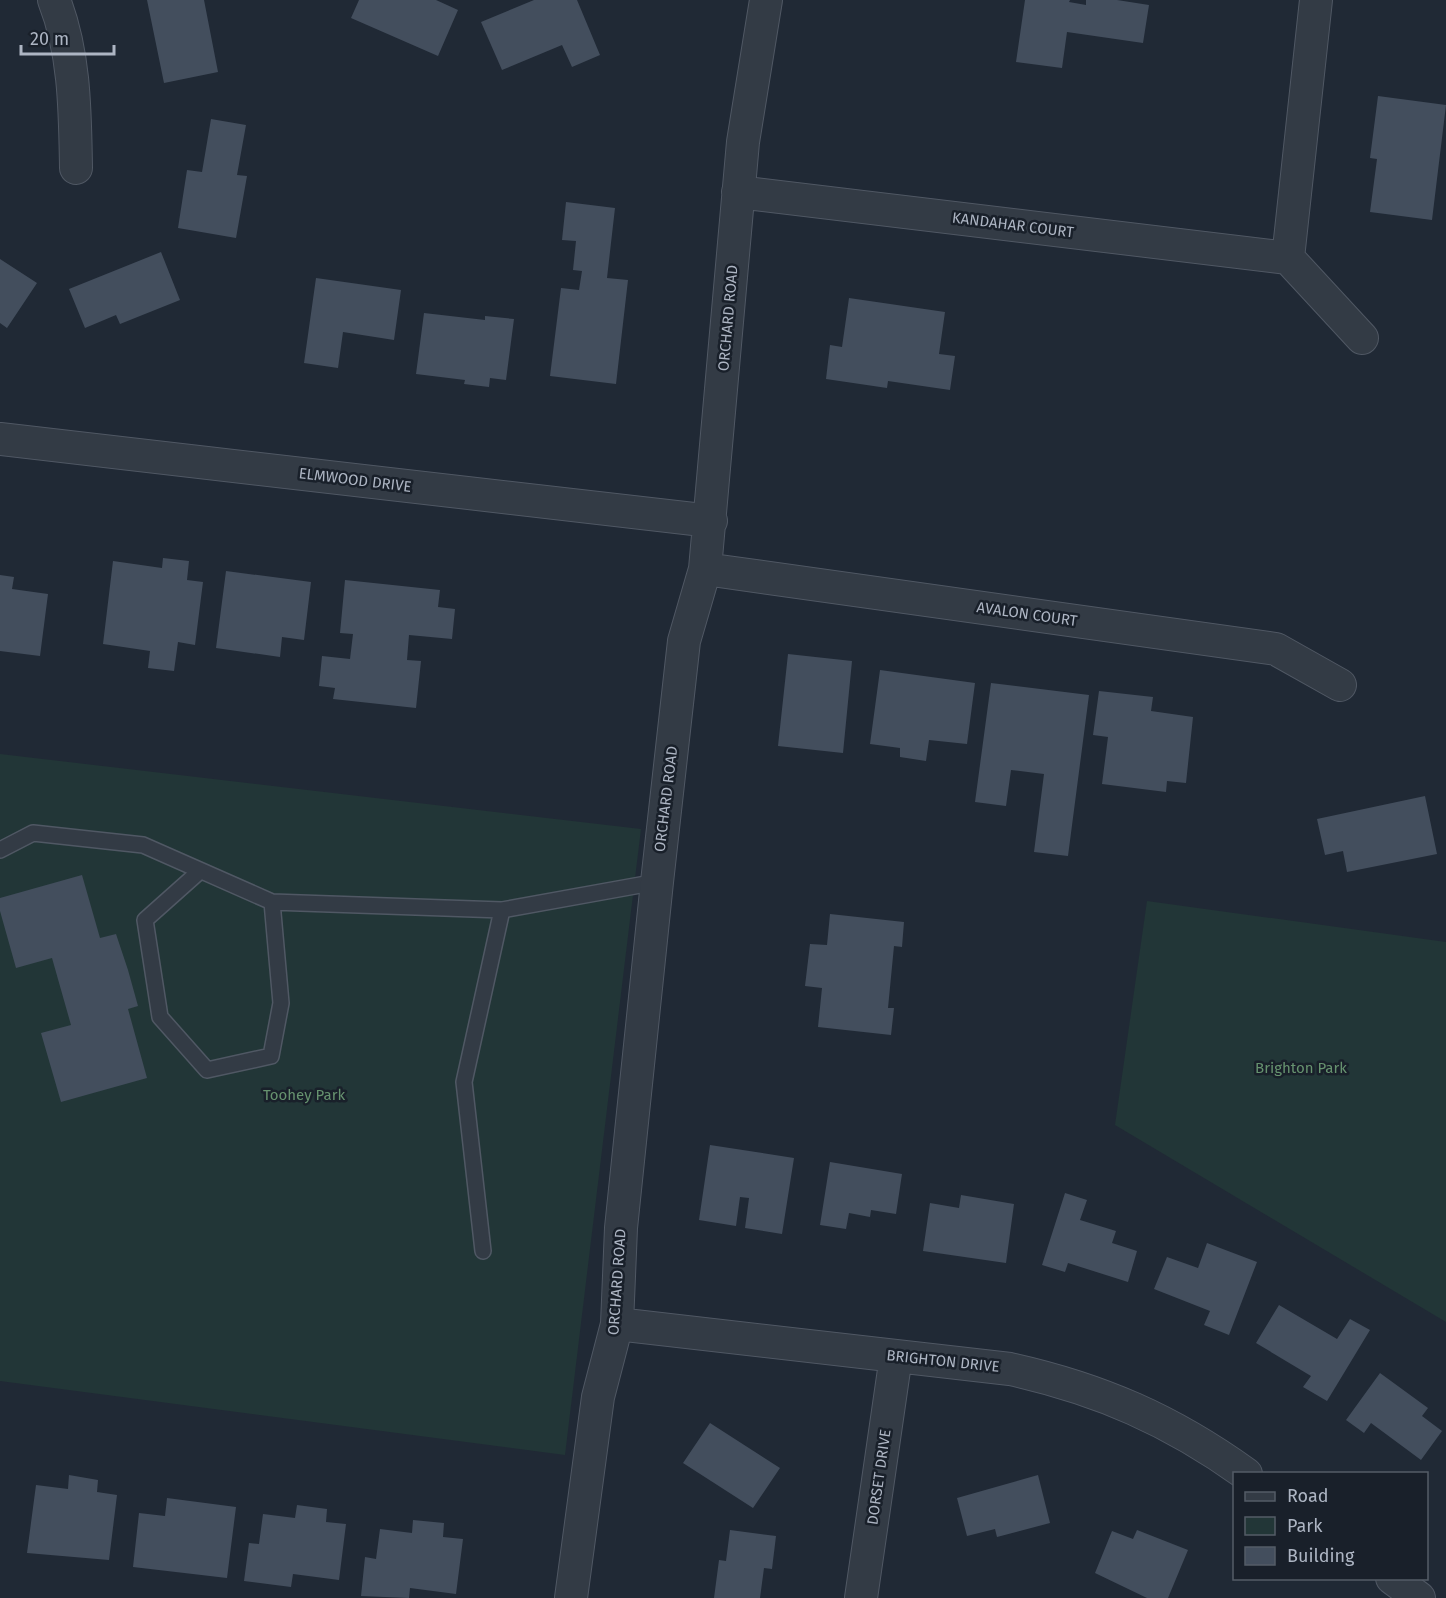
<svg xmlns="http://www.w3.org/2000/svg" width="1446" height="1598" font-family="'Fira Sans',sans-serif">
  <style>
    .green { fill: #223637 }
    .building { fill: #434e5d }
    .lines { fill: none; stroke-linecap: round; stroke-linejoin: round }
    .service-casing { stroke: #505864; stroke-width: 18 }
    .minor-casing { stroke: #505864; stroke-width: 34 }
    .service { stroke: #333b45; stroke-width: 15 }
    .minor { stroke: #333b45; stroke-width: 32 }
    .labels { text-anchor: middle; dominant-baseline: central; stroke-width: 5; stroke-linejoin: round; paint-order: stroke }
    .street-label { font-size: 15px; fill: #adb5c3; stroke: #19202a }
    .park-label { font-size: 15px; fill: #66926f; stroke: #19202a }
  </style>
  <rect width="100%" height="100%" fill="#202935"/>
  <path class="green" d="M 0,754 L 641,829 L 565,1455 L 0,1381 Z
    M 1147,901 L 1446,942 L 1446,1322 L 1115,1125 Z"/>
  <path class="building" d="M 147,0 L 204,0 L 218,72 L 164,83 Z
    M 359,0 L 436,0 L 458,10 L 438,56 L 351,18 Z
    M 534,0 L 577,0 L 600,55 L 572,67 L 562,45 L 502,70 L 481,22 Z
    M 1025,0 L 1070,0 L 1069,2 L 1086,5 L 1086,0 L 1117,0 L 1149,5 L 1143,43 L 1067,32 L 1062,68 L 1016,62 Z
    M 1378,96 L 1446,105 L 1432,220 L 1370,212 L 1377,159 L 1370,158 Z
    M 211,119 L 246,125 L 237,175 L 247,176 L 236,238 L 178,228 L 187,170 L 202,172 Z
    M 566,202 L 615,208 L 607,278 L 628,280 L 616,384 L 550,376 L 561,288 L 579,290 L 582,271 L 573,270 L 576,241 L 562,240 Z
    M 161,252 L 180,300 L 120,324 L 116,315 L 85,328 L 69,289 Z
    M 0,259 L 37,283 L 7,328 L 0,323 Z
    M 316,278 L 401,290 L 394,340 L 343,332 L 338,368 L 304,363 Z
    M 849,298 L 945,312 L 939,354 L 955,356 L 950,390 L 888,381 L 887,388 L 826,379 L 830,345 L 842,347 Z
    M 424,313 L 485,320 L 485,316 L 514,319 L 506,380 L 490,378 L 489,387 L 464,384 L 465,380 L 416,374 Z
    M 163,558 L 189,561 L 187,580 L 203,582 L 195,645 L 178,642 L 174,671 L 148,668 L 150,651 L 103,644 L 113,561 L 162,568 Z
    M 226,571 L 311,582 L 304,640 L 282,637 L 280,657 L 216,648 Z
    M 0,575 L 14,577 L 12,589 L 48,594 L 40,656 L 0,651 Z
    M 345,580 L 440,590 L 438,607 L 455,609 L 452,639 L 409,635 L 407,660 L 421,661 L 416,708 L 333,699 L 335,688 L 319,686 L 322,656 L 350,659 L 353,634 L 340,633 Z
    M 788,654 L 852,661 L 843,753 L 778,746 Z
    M 880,670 L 975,683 L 967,744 L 929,740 L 926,761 L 900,757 L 900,748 L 870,744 Z
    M 991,683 L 1089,695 L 1068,856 L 1034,852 L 1044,774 L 1011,770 L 1006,806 L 975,802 Z
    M 1099,691 L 1153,697 L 1151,711 L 1193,717 L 1186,783 L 1167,781 L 1166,792 L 1102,784 L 1108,737 L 1093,735 Z
    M 1425,796 L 1437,854 L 1347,872 L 1343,851 L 1325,855 L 1317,819 Z
    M 82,875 L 100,938 L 116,934 L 128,970 L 138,1006 L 128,1009 L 147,1078 L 61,1102 L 41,1033 L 71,1025 L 52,958 L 16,968 L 0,911 L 0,898 Z
    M 830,914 L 904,922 L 902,947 L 894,946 L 888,1008 L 894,1008 L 891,1035 L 818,1027 L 822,988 L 805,986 L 810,944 L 827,945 Z
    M 710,1145 L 794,1158 L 782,1234 L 745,1228 L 749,1198 L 740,1197 L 736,1226 L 699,1220 Z
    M 830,1162 L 902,1174 L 896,1214 L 871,1210 L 870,1217 L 849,1213 L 846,1229 L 820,1225 Z
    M 1065,1193 L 1087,1200 L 1080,1220 L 1116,1231 L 1112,1243 L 1137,1251 L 1128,1282 L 1068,1263 L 1065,1272 L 1042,1265 Z
    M 961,1195 L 1014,1204 L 1006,1263 L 923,1251 L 930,1203 L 959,1208 Z
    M 1207,1243 L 1257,1262 L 1229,1335 L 1204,1325 L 1210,1311 L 1154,1289 L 1167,1257 L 1198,1268 Z
    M 1279,1305 L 1337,1339 L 1350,1319 L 1370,1330 L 1327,1401 L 1303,1387 L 1311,1376 L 1256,1343 Z
    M 1380,1373 L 1428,1408 L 1422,1416 L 1442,1431 L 1421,1460 L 1371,1423 L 1364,1433 L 1346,1420 Z
    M 710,1423 L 780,1468 L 753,1508 L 683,1463 Z
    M 69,1475 L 98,1480 L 97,1492 L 117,1495 L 109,1560 L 27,1553 L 36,1485 L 68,1489 Z
    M 1038,1475 L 1050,1523 L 997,1537 L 995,1529 L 967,1536 L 957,1498 Z
    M 167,1498 L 236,1507 L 227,1578 L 133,1567 L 139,1513 L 165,1516 Z
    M 297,1505 L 327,1509 L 326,1522 L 346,1524 L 339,1580 L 293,1574 L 291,1587 L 244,1581 L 249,1543 L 259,1544 L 263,1514 L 295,1518 Z
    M 413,1520 L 444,1523 L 443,1537 L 463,1539 L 456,1594 L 410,1588 L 409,1598 L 361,1596 L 365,1557 L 376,1559 L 380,1529 L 412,1533 Z
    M 730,1530 L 776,1536 L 772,1569 L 764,1568 L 760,1598 L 714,1598 L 719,1560 L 726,1561 Z
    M 1137,1530 L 1188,1550 L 1168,1598 L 1147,1598 L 1095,1573 L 1112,1531 L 1133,1539 Z"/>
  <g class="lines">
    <defs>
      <path id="service" d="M 0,850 L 33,833 L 143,845 L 272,902 L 502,910 L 657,882
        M 200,871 L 145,920 L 160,1017 L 207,1070 L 271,1056 L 281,1003 L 272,902
        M 483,1251 L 464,1082 L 502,910"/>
      <path id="minor" d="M 54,0 C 75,53 75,112 76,168
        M 738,192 L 1288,258 L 1362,338
        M 1288,258 L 1316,0
        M 0,439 L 711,521
        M 705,569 L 1276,649 L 1340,685
        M 617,1324 L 1010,1369 C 1100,1389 1171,1420 1246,1474
        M 1392,1578 L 1419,1598
        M 571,1598 L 598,1397 L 617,1324 L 621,1228 L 657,882 L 684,641 L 705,569 L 743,142 L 766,0
        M 861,1598 L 896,1356"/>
    </defs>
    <use href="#service" class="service-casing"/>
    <use href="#minor" class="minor-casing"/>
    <use href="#service" class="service"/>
    <use href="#minor" class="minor"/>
  </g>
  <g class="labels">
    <g class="street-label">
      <text transform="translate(1013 225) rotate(7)">KANDAHAR COURT</text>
      <text transform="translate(728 318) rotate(-85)">ORCHARD ROAD</text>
      <text transform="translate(355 480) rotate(7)">ELMWOOD DRIVE</text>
      <text transform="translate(1027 614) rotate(8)">AVALON COURT</text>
      <text transform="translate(666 799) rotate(-83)">ORCHARD ROAD</text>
      <text transform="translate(617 1282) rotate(-86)">ORCHARD ROAD</text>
      <text transform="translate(943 1361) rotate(6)">BRIGHTON DRIVE</text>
      <text transform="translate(879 1477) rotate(-82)">DORSET DRIVE</text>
    </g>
    <g class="park-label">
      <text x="1301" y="1068">Brighton Park</text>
      <text x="304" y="1095">Toohey Park</text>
    </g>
  </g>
  <rect x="1233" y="1472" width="195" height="108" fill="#19202a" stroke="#545c67" stroke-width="1.5"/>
  <rect x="1245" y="1492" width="30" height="9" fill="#333b45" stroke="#545c67" stroke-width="1.5"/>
  <text x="1287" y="1502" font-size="18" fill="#adb5c3">Road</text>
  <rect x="1245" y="1517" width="30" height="18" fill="#223637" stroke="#545c67" stroke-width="1.5"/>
  <text x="1287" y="1532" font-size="18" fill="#adb5c3">Park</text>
  <rect x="1245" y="1547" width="30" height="18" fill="#434e5d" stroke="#545c67" stroke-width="1.5"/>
  <text x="1287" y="1562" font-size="18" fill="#adb5c3">Building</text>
  <path d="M21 45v9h93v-9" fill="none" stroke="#adb5c3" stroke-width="3"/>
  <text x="30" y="45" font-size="18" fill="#adb5c3" stroke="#19202a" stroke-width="4.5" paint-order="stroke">20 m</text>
</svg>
